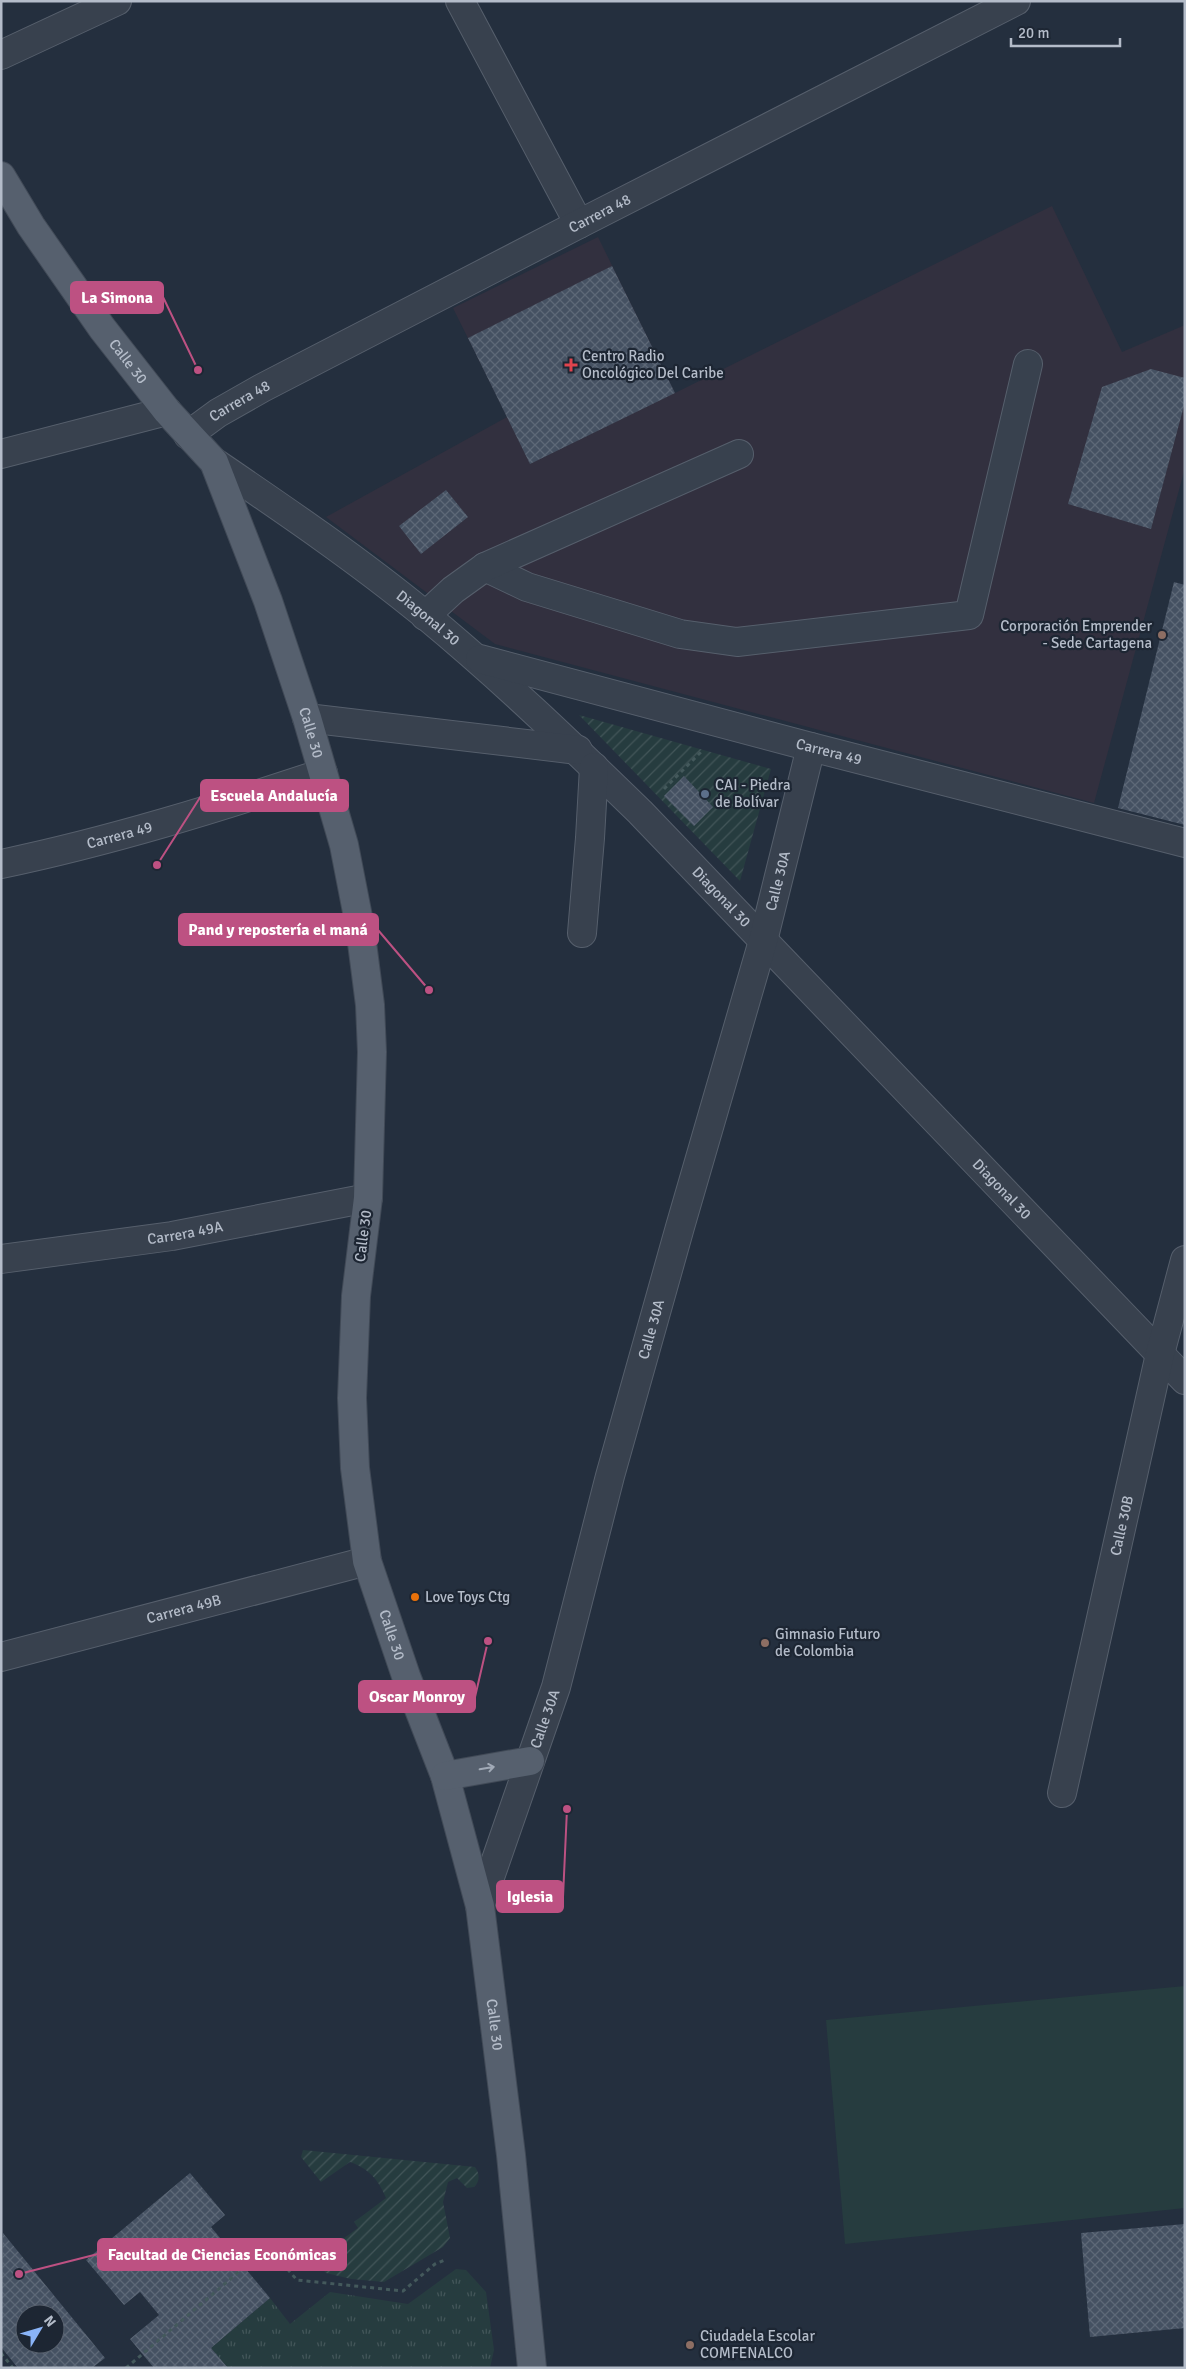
<svg xmlns="http://www.w3.org/2000/svg" width="1186" height="2369" font-family="Signika,sans-serif">
  <style>
    .medical { fill: #32303f }
    .grass { fill: url(#grass-tufts) }
    .garden { fill: url(#garden-furrows) }
    .pitch { fill: #263c3f }
    .building { fill: url(#building-cross-hatch); fill-rule: evenodd }
    .lines { fill: none; stroke-linecap: round; stroke-linejoin: round }
    .minor-casing { stroke: #565f6c; stroke-width: 30 }
    .major-casing { stroke: #414a57; stroke-width: 30 }
    .path { stroke: #44595c; stroke-width: 3; stroke-dasharray: 4 4; stroke-linecap: butt }
    .minor { stroke: #38414e; stroke-width: 28 }
    .major { stroke: #56606e; stroke-width: 28 }
    .oneway { stroke: #a1aab7 }
    .health-dot { fill: #e0444e; stroke: #1d2633; stroke-width: 2 }
    .education-dot { fill: #8d6e63; stroke: #1d2633; stroke-width: 2 }
    .service-dot { fill: #5c6f8a; stroke: #1d2633; stroke-width: 2 }
    .food-dot { fill: #e8710a; stroke: #1d2633; stroke-width: 2 }
    .labels { text-anchor: middle; dominant-baseline: central; stroke-width: 4.5; stroke-linejoin: round; paint-order: stroke }
    .street-label { font-size: 15px; fill: #b4bcc9; stroke: #1d2633 }
    .poi-label { font-size: 15px; fill: #b4bcc9; stroke: #1d2633; text-anchor: start }
    .leader { fill: none; stroke: #bd5182; stroke-width: 2 }
    .callout-dot { fill: #bd5182; stroke: #1d2633; stroke-width: 2 }
    .callout { fill: #bd5182; stroke: #bd5182; stroke-width: 2 }
    .callout-label { font-size: 16px; text-anchor: middle; font-weight: bold; fill: #fff }
  </style>
  <defs>
    <pattern id="grass-tufts" width="24" height="20" patternUnits="userSpaceOnUse" patternTransform="scale(1.25)"><rect width="24" height="20" fill="#263c3f"/><path d="M3 7l-1-3M5 7V3M7 7l1-3M15 17l-1-3M17 17v-4M19 17l1-3" fill="none" stroke="#435659"/></pattern>
    <pattern id="garden-furrows" width="10" height="10" patternUnits="userSpaceOnUse" patternTransform="scale(1.25)"><rect width="10" height="10" fill="#263c3f"/><path d="M-1 1l2-2M0 10L10 0M9 11l2-2" fill="none" stroke="#435659"/></pattern>
    <pattern id="building-cross-hatch" width="8" height="8" patternUnits="userSpaceOnUse" patternTransform="scale(1.25)"><rect width="8" height="8" fill="#455162"/><path d="M0 0l8 8M0 8l8-8" fill="none" stroke="#5d6877"/></pattern>
  </defs>
  <rect width="100%" height="100%" fill="#242f3e"/>
  <path class="medical" d="M 1052,206 L 1122,352 L 1185,325 L 1185,468 L 1094,803 L 495,644 L 326,517 L 507,417 L 453,308 L 598,237 L 675,393 Z"/>
  <path class="grass" d="M 456,2269 L 466,2270 L 486,2292 L 494,2350 L 490,2368 L 228,2368 L 211,2348 L 270,2298 L 290,2324 L 330,2292 L 408,2304 Z"/>
  <path class="garden" d="M 579,715 L 771,769 L 740,881 Z
    M 303,2150 L 475,2167 C 480,2174 480,2181 474,2187 L 467,2188 L 457,2178 L 448,2182 L 443,2202 L 450,2238 L 443,2247 L 384,2282 L 351,2279 L 326,2273 L 311,2257 L 327,2244 L 330,2248 L 358,2228 L 354,2222 L 386,2198 C 378,2179 369,2169 350,2162 L 321,2182 L 301,2157 Z"/>
  <path class="pitch" d="M 1185,1986 L 1185,2208 L 845,2244 L 826,2020 Z"/>
  <path class="building" d="M 612,266 L 675,393 L 530,464 L 468,338 Z
    M 1151,369 L 1185,378 L 1185,402 L 1151,529 L 1068,504 L 1102,387 Z
    M 446,490 L 468,517 L 421,554 L 399,526 Z
    M 1174,582 L 1185,585 L 1185,825 L 1118,808 Z
    M 684,776 L 713,807 L 694,826 L 664,796 Z
    M 190,2173 L 225,2215 L 211,2227 L 270,2298 L 211,2348 L 228,2368 L 154,2368 L 130,2339 L 159,2315 L 140,2292 L 124,2305 L 86,2260 Z
    M 1185,2224 L 1185,2328 L 1090,2337 L 1081,2233 Z
    M 3,2233 L 105,2358 L 92,2368 L 18,2368 L 1,2347 ZM 25,2314 L 55,2314 L 55,2344 L 25,2344 Z"/>
  <g class="lines">
    <defs>
      <g id="minor">
        <path d="M 460,1 L 579,224"/>
        <path d="M 1,55 L 117,1"/>
        <path id="s1" d="M 188,435 L 218,413 L 262,388 L 579,224 L 1016,1"/>
        <path d="M 1,454 L 167,411"/>
        <path id="s2" d="M 214,462 C 286,511 358,560 425,615 C 500,677 571,745 640,812 L 1185,1380"/>
        <path d="M 485,567 L 527,587 L 680,634 L 737,642 L 969,615 L 1028,364"/>
        <path d="M 425,616 L 453,590 L 485,567 L 739,454"/>
        <path id="s3" d="M 480,659 L 811,747 L 1185,843"/>
        <path d="M 307,718 L 578,750"/>
        <path id="s4" d="M 1,864 C 111,841 217,808 323,773"/>
        <path d="M 582,933 L 590,838 L 594,767"/>
        <path id="s5" d="M 1,1259 L 172,1236 L 368,1198"/>
        <path id="s6" d="M 1,1657 L 367,1561"/>
        <path id="s7" d="M 1062,1793 L 1160,1354 L 1185,1260"/>
        <path id="s8" d="M 480,1906 L 556,1687 L 610,1476 L 680,1227 L 763,941 L 811,747"/>
      </g>
      <g id="major">
        <path id="s9" d="M 1,176 L 31,226 L 102,328 L 167,411 L 214,462 L 268,601 L 307,718 L 344,845 L 360,927 L 370,1005 L 372,1052 L 368,1198 L 356,1296 L 352,1398 L 355,1468 L 367,1561 L 406,1676 L 445,1776 L 480,1906 L 511,2155 L 532,2368"/>
        <path d="M 445,1776 L 530,1761"/>
      </g>
    </defs>
    <use href="#minor" class="minor-casing"/>
    <use href="#major" class="major-casing"/>
    <path class="path" d="M 664,789 L 702,751
      M 1,2353 L 13,2368
      M 126,2368 L 268,2247 L 297,2280 L 403,2291 L 435,2264 L 447,2259"/>
    <use href="#minor" class="minor"/>
    <use href="#major" class="major"/>
  </g>
  <defs><path id="oneway-shaft" d="M-6 0H5M1.5-3L5.5 0L1.5 3" fill="none" stroke-width="1.6" stroke-linecap="round" stroke-linejoin="round" transform="scale(1.25)"/></defs>
  <use class="oneway" href="#oneway-shaft" transform="translate(487 1768) rotate(-10)"/>
  <path class="health-dot" d="M568.5 357.5h5v5h5v5h-5v5h-5v-5h-5v-5h5z"/>
  <g class="education-dot">
    <circle cx="1162" cy="635" r="5"/>
    <circle cx="765" cy="1643" r="5"/>
    <circle cx="690" cy="2345" r="5"/>
  </g>
  <circle class="service-dot" cx="705" cy="794" r="5"/>
  <circle class="food-dot" cx="415" cy="1597" r="5"/>
  <g class="labels">
    <g class="street-label">
      <text stroke="none"><textPath href="#s1" startOffset="468">Carrera 48</textPath></text>
      <text stroke="none"><textPath href="#s9" startOffset="225">Calle 30</textPath></text>
      <text stroke="none"><textPath href="#s1" startOffset="62">Carrera 48</textPath></text>
      <text stroke="none"><textPath href="#s2" startOffset="265">Diagonal 30</textPath></text>
      <text stroke="none"><textPath href="#s9" startOffset="645">Calle 30</textPath></text>
      <text stroke="none"><textPath href="#s3" startOffset="361">Carrera 49</textPath></text>
      <text stroke="none"><textPath href="#s4" startOffset="122">Carrera 49</textPath></text>
      <text stroke="none"><textPath href="#s8" startOffset="1068">Calle 30A</textPath></text>
      <text stroke="none"><textPath href="#s2" startOffset="670">Diagonal 30</textPath></text>
      <text stroke="none"><textPath href="#s2" startOffset="1075">Diagonal 30</textPath></text>
      <text stroke="none"><textPath href="#s5" startOffset="186">Carrera 49A</textPath></text>
      <text transform="translate(363 1236) rotate(-83)">Calle 30</text>
      <text stroke="none"><textPath href="#s8" startOffset="602">Calle 30A</textPath></text>
      <text stroke="none"><textPath href="#s7" startOffset="274">Calle 30B</textPath></text>
      <text stroke="none"><textPath href="#s6" startOffset="189">Carrera 49B</textPath></text>
      <text stroke="none"><textPath href="#s9" startOffset="1560">Calle 30</textPath></text>
      <text stroke="none"><textPath href="#s8" startOffset="198">Calle 30A</textPath></text>
      <text stroke="none"><textPath href="#s9" startOffset="1965">Calle 30</textPath></text>
    </g>
    <g class="poi-label">
      <text x="582" y="356">Centro Radio<tspan x="582" dy="17">Oncológico Del Caribe</tspan></text>
      <text x="1152" y="626" text-anchor="end">Corporación Emprender<tspan x="1152" dy="17">- Sede Cartagena</tspan></text>
      <text x="715" y="785">CAI - Piedra<tspan x="715" dy="17">de Bolívar</tspan></text>
      <text x="425" y="1597">Love Toys Ctg</text>
      <text x="775" y="1634">Gimnasio Futuro<tspan x="775" dy="17">de Colombia</tspan></text>
      <text x="700" y="2336">Ciudadela Escolar<tspan x="700" dy="17">COMFENALCO</tspan></text>
    </g>
  </g>
  <path class="leader" d="M198 370L163 297M157 865L201 796M429 990L378 930M488 1641L475 1697M567 1809L563 1897M19 2274L98 2254"/>
  <g class="callout-dot">
    <circle cx="198" cy="370" r="5"/>
    <circle cx="157" cy="865" r="5"/>
    <circle cx="429" cy="990" r="5"/>
    <circle cx="488" cy="1641" r="5"/>
    <circle cx="567" cy="1809" r="5"/>
    <circle cx="19" cy="2274" r="5"/>
  </g>
  <g class="callout">
    <rect x="71" y="282" width="92" height="31" rx="5"/>
    <rect x="201" y="780" width="147" height="31" rx="5"/>
    <rect x="179" y="914" width="199" height="31" rx="5"/>
    <rect x="359" y="1681" width="116" height="31" rx="5"/>
    <rect x="497" y="1881" width="66" height="31" rx="5"/>
    <rect x="98" y="2239" width="248" height="31" rx="5"/>
  </g>
  <g class="callout-label">
    <text x="117" y="303">La Simona</text>
    <text x="274" y="801">Escuela Andalucía</text>
    <text x="278" y="935">Pand y repostería el maná</text>
    <text x="417" y="1702">Oscar Monroy</text>
    <text x="530" y="1902">Iglesia</text>
    <text x="222" y="2260">Facultad de Ciencias Económicas</text>
  </g>
  <rect width="1186" height="2369" fill="none" stroke="#b4bcc9" stroke-width="5"/>
  <g transform="translate(40 2329) rotate(52)"><circle r="24" fill="#1d2633" stroke="#59626f"/>
  <path d="M0-4L9 19L0 12L-9 19Z" fill="#8ab4f8"/>
  <text y="-8" font-size="14" font-weight="bold" text-anchor="middle" fill="#b4bcc9">N</text>
  </g>
  <path d="M1011 38v8h109v-8" fill="none" stroke="#b4bcc9" stroke-width="2.5"/>
  <text x="1018" y="38" font-size="15" fill="#b4bcc9" stroke="#1d2633" stroke-width="4" paint-order="stroke">20 m</text>
</svg>
